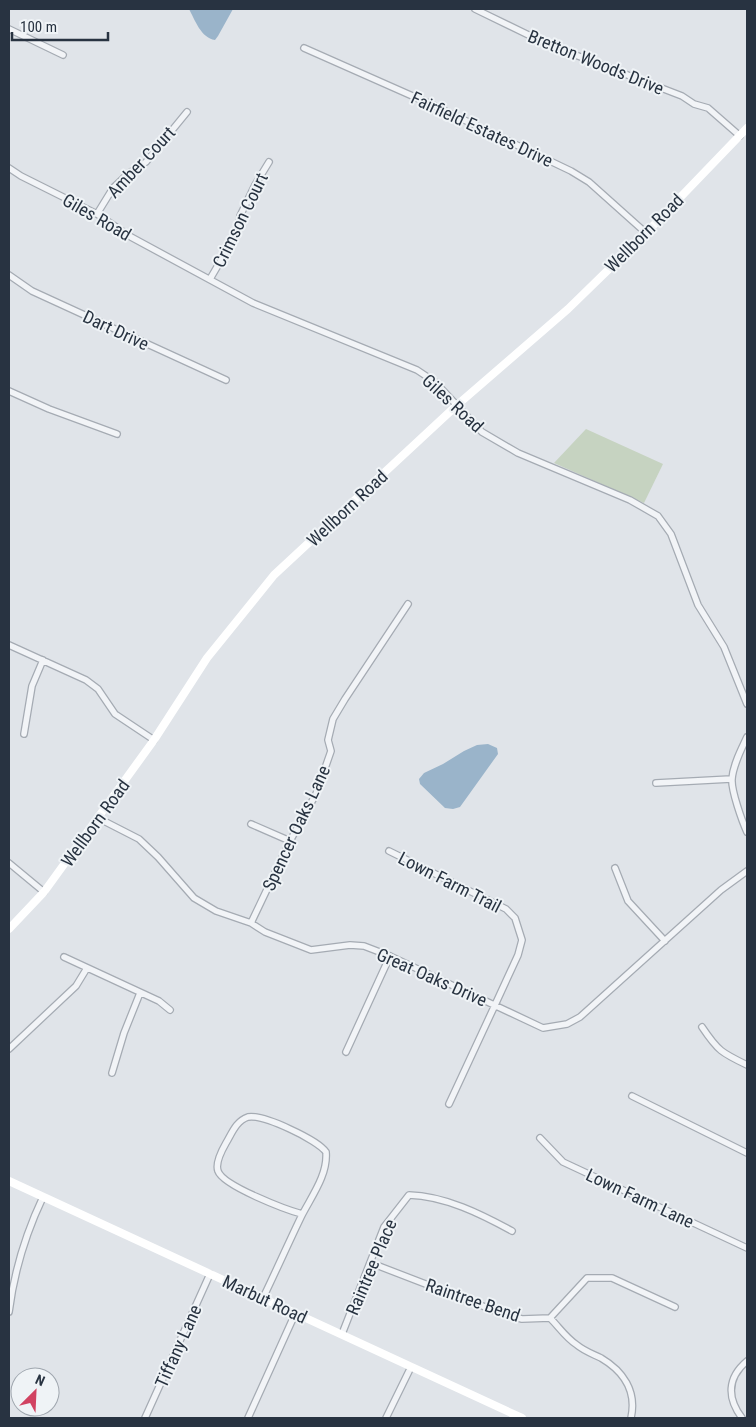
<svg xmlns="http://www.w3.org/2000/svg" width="756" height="1427" font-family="'Roboto Condensed',sans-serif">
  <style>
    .green { fill: #c6d3c1 }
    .water { fill: #9ab4ca }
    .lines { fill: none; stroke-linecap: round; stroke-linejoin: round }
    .street-casing { stroke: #a5abb3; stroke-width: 8 }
    .street { stroke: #f2f4f7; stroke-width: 5.5 }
    .secondary { stroke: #fff; stroke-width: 8 }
    .labels { text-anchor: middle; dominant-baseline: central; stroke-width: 4; stroke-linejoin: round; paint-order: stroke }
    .street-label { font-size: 18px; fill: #283341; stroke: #eff3f6 }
  </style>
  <rect width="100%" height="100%" fill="#e0e4e9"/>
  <path class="green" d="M 586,429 L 663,464 L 644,503 L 554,463 Z"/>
  <path class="water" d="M 189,9 L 233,9 L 218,36 L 215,40 C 201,38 195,20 189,9 Z
    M 488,744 L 497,748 L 498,754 L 460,807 L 453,809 L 445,808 L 420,784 L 419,779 L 424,773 L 443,764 L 464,751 L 477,745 Z"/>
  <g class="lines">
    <defs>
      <path id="street" d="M 475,9 L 547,44 L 682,96 L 694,104 L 708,108 L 740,136
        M 9,29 L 63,55
        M 304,48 L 435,106 L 571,171 L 589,182 L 646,233
        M 9,168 L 21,176 L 97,214 L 131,237 L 253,303 L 417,370 L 435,382 L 482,432 L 518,453 L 630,500 L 658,516 L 671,534 L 698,605 L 724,647 L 747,704
        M 97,214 L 113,188 L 129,173 L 146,162 L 187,112
        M 9,275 L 32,291 L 226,380
        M 210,279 L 234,238 L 239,225 L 240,216 L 255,185 L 269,162
        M 9,391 L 49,409 L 117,434
        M 9,645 L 86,680 L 98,689 L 115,714 L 154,740
        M 24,734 L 32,686 L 43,660
        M 747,737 C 741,750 733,765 732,779 C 731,790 742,821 747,832
        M 656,783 L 731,779
        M 98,818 L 139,839 L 158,857 L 194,898 L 216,911 L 251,923 L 265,932 L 311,950 L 350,945 L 364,946 L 390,956 L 543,1028 L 567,1024 L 580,1017 L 721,890 L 747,871
        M 251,824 L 290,841
        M 389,851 L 506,909 L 515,918 L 522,940 L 518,955 L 495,1005 L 449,1104
        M 9,863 L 44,892
        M 615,868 L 628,901 L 665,941
        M 251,923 L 290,841 L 316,794 L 331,751 L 328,740 L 333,719 L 345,699 L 408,604
        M 64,957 L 159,1001 L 170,1010
        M 702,1027 C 718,1051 722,1053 747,1065
        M 9,1049 L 76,986 L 87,968
        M 346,1052 L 390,956
        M 112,1073 L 124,1033 L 140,993
        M 632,1096 L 747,1153
        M 540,1138 L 563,1162 L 747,1248
        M 371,1263 L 506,1315 L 522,1319 L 550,1318 L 587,1278 L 612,1278 L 675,1307
        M 263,1298 C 276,1271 288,1244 301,1217 C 311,1197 328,1175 326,1152 C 318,1140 263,1114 248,1117 C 236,1121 232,1133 226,1143 C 222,1150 215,1163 218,1171 C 223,1186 287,1210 302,1214
        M 9,1312 C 14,1272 26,1233 43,1197
        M 550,1318 C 559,1327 566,1338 577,1345 C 584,1351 593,1354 601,1358 C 623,1371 637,1391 631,1418
        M 342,1334 L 384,1227 L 409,1195 C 445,1196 481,1214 512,1231
        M 145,1418 L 210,1274
        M 248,1418 L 295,1314
        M 386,1418 L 411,1367
        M 742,1418 C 727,1398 727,1378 747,1361"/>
    </defs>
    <use href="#street" class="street-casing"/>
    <use href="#street" class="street"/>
    <path class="secondary" d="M 9,929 L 44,892 L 154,740 L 207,658 L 274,575 L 456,406 L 568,309 L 646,233 L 747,128
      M 9,1181 L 522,1418"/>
  </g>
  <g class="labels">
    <g class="street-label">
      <text transform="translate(596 62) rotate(22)">Bretton Woods Drive</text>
      <text transform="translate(482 129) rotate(25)">Fairfield Estates Drive</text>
      <text transform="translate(141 162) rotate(-47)">Amber Court</text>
      <text transform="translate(97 217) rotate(30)">Giles Road</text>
      <text transform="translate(240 220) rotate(-64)">Crimson Court</text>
      <text transform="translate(644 233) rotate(-45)">Wellborn Road</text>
      <text transform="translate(116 330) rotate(25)">Dart Drive</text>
      <text transform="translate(453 403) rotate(43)">Giles Road</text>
      <text transform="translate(347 508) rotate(-43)">Wellborn Road</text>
      <text transform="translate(95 823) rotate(-54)">Wellborn Road</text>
      <text transform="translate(296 828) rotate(-65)">Spencer Oaks Lane</text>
      <text transform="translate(450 882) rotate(27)">Lown Farm Trail</text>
      <text transform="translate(432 977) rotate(24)">Great Oaks Drive</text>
      <text transform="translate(640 1198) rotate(25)">Lown Farm Lane</text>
      <text transform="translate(371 1267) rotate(-67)">Raintree Place</text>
      <text transform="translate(265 1299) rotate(25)">Marbut Road</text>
      <text transform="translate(473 1300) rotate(19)">Raintree Bend</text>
      <text transform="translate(178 1346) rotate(-66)">Tiffany Lane</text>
    </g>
  </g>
  <rect width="756" height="1427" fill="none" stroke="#283341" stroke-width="20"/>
  <g transform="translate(35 1392) rotate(24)"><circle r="24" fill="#eff3f6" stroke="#9fa6ae"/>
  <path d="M0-4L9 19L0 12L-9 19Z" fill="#d14261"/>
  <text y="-8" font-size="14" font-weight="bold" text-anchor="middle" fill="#283341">N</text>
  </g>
  <path d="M12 32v8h96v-8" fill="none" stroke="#283341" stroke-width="2.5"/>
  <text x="20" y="32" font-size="15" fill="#283341" stroke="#eff3f6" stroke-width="4" paint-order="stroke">100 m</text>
</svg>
